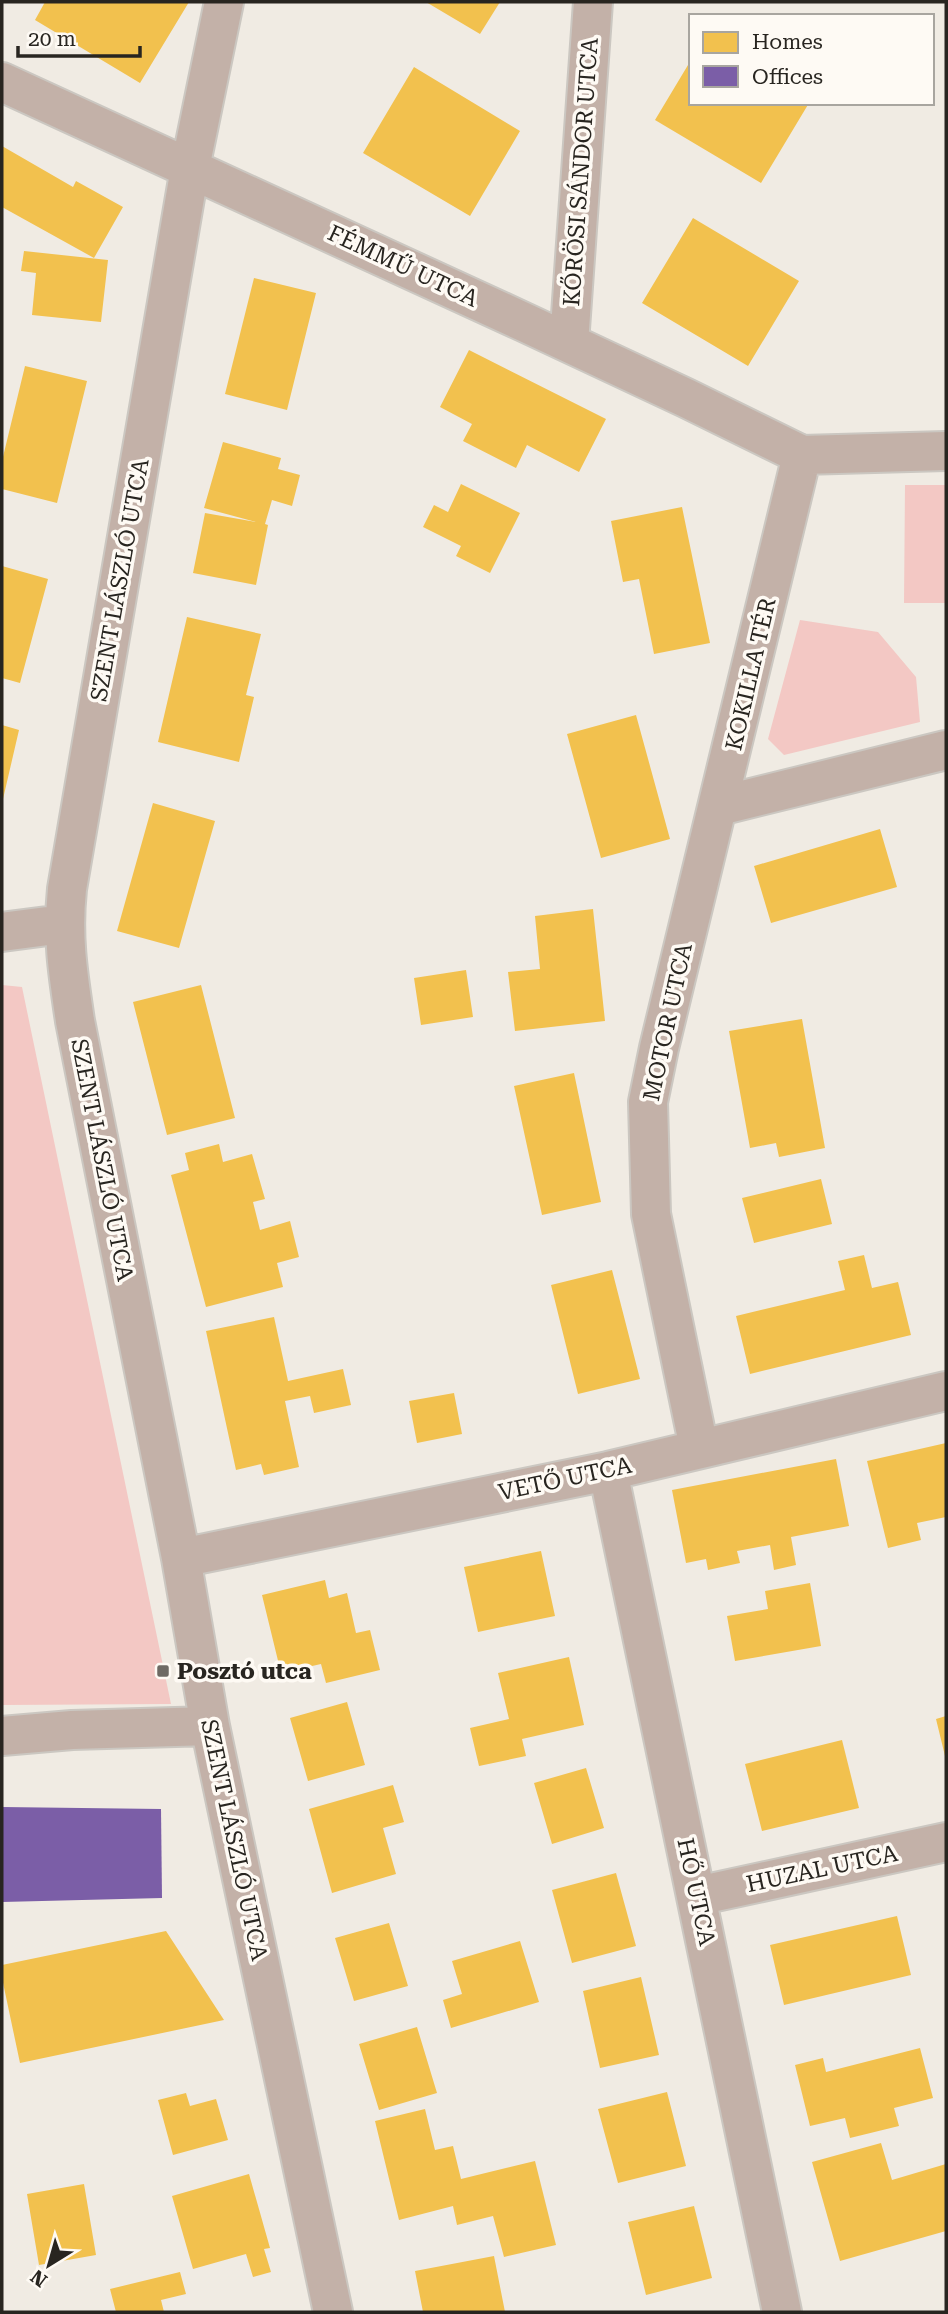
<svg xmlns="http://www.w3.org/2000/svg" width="948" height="2314" font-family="'Roboto Serif',serif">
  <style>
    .green { fill: #f3c8c4 }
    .homes { fill: #f2c14e }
    .offices { fill: #7b5ea7 }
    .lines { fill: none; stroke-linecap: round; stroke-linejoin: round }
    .minor-casing { stroke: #cbc7c1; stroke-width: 42 }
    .minor { stroke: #c3b1a8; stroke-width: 38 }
    .poi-dot { fill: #6e6a64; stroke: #fefaf4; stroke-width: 2.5 }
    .labels { text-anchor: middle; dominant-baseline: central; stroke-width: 7; stroke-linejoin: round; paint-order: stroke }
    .street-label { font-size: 23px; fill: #282520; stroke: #fefaf4 }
    .poi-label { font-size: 23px; font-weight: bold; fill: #282520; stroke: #fefaf4; text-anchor: start }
  </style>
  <rect width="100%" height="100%" fill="#f0ebe3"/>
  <path class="green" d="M 905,485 L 946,485 L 946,603 L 904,603 Z
    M 800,620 L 878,632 L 916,677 L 920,722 L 784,755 L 768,739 Z
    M 2,985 L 22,987 L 171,1704 L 2,1705 Z"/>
  <path class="homes" d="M 45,2 L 189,2 L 140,83 L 35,20 Z
    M 426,2 L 500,2 L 480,34 Z
    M 691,60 L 691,103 L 809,103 L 761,183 L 655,120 Z
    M 414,67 L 520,131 L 470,216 L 363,153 Z
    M 2,146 L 73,187 L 76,181 L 123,207 L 94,258 L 2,207 Z
    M 693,218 L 799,281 L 748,366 L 642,303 Z
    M 24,251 L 108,260 L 101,322 L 32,315 L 36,273 L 21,271 Z
    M 254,278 L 316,293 L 287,410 L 225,394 Z
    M 469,350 L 606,419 L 579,472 L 527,445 L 516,468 L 463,441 L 472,424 L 440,407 Z
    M 25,366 L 87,381 L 57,503 L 2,489 L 2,461 Z
    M 223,442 L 281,458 L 278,469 L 300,475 L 292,506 L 272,500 L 265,524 L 268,525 L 256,585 L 193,573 L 205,513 L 256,522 L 204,508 Z
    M 461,484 L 520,513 L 490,573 L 456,556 L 461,546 L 423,527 L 434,505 L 448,512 Z
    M 682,507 L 710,643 L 654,654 L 639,579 L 623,582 L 611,521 Z
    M 2,566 L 48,579 L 20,683 L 2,678 Z
    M 187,617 L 261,634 L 246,695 L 254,697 L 239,762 L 158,742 Z
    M 636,715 L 670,839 L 601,858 L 567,734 Z
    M 2,725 L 19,730 L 3,799 L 2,799 Z
    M 153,803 L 215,821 L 179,948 L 117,931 Z
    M 880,829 L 897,887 L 771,923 L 754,866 Z
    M 593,909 L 605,1021 L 515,1031 L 508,972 L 540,969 L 535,916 Z
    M 466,970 L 473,1017 L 421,1025 L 414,978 Z
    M 201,985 L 235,1118 L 167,1135 L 133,1002 Z
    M 802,1019 L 825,1148 L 779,1157 L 776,1143 L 750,1148 L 729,1031 Z
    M 574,1073 L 601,1202 L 542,1215 L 514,1086 Z
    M 219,1144 L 223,1162 L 252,1154 L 265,1199 L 253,1202 L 260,1230 L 290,1221 L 299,1257 L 277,1263 L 283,1287 L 206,1307 L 171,1175 L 189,1170 L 185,1153 Z
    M 821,1179 L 832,1224 L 754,1243 L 742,1198 Z
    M 864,1255 L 872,1288 L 898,1282 L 911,1335 L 750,1374 L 736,1316 L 845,1290 L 838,1261 Z
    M 612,1270 L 640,1379 L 578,1394 L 551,1285 Z
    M 274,1317 L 288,1381 L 343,1369 L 351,1405 L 314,1413 L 310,1396 L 285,1401 L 299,1467 L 264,1475 L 261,1464 L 236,1470 L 206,1331 Z
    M 454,1393 L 462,1434 L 417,1443 L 409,1401 Z
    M 946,1443 L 946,1517 L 917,1523 L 921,1540 L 888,1548 L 867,1461 Z
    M 836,1459 L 849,1526 L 791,1537 L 796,1565 L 774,1570 L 770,1545 L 737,1551 L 740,1563 L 708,1570 L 706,1559 L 686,1563 L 672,1490 Z
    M 541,1551 L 555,1616 L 478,1632 L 464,1567 Z
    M 325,1580 L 329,1598 L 347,1593 L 356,1633 L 370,1630 L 380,1670 L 326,1683 L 321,1664 L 281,1673 L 262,1595 Z
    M 810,1583 L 821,1646 L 735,1661 L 727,1616 L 768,1609 L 765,1591 Z
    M 569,1657 L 584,1725 L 522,1739 L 526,1756 L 479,1766 L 470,1728 L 509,1719 L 498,1673 Z
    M 347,1702 L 365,1765 L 308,1781 L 290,1718 Z
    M 946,1716 L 946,1756 L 945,1756 L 936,1719 Z
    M 842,1740 L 859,1808 L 762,1831 L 745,1764 Z
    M 586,1768 L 604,1828 L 552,1844 L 534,1783 Z
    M 393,1785 L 404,1822 L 383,1828 L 396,1874 L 332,1893 L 309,1809 Z
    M 616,1873 L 636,1946 L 572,1963 L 552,1890 Z
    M 897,1916 L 911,1975 L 784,2005 L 770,1945 Z
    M 389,1923 L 408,1986 L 354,2001 L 335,1938 Z
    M 166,1931 L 224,2020 L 20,2063 L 2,1978 L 2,1965 Z
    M 520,1941 L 539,2002 L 451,2028 L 443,2000 L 462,1994 L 452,1961 Z
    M 641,1977 L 659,2055 L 600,2068 L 583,1991 Z
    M 417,2027 L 437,2093 L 379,2110 L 359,2044 Z
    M 920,2048 L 933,2098 L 894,2108 L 899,2126 L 850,2138 L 845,2118 L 810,2126 L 795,2065 L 823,2058 L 826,2072 Z
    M 667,2092 L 686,2166 L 618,2183 L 598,2109 Z
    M 186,2093 L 190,2106 L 216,2099 L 228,2140 L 173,2155 L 158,2100 Z
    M 425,2109 L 435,2150 L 453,2146 L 461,2179 L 535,2161 L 556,2245 L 504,2257 L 493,2216 L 457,2225 L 453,2206 L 399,2220 L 375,2121 Z
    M 881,2143 L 892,2180 L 946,2164 L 946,2231 L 840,2261 L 812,2162 Z
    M 249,2174 L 270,2248 L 264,2249 L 271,2272 L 253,2277 L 246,2254 L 193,2269 L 172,2196 Z
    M 84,2184 L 96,2255 L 39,2265 L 27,2194 Z
    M 694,2206 L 712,2278 L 646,2295 L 628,2222 Z
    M 494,2256 L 505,2312 L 423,2312 L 415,2271 Z
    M 180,2272 L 186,2294 L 161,2300 L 164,2312 L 116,2312 L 110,2289 Z"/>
  <path class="offices" d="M 2,1807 L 161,1809 L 162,1898 L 2,1902 Z"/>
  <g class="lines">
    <defs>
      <path id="minor" d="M 224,2 L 190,168 L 67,889 C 62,937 68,974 75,1021 L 181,1558 L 210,1726 L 333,2312
        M 2,82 L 526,323 L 686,398 L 802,455 L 946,451
        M 569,343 L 593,2
        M 719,806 L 946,750
        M 2,932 L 63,924
        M 699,1448 L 651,1214 L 648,1102 L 659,1048 L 802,455
        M 608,1471 L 782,2312
        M 181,1558 L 608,1471 L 946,1391
        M 2,1736 L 72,1730 L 210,1726
        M 697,1896 L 946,1842"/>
    </defs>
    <use href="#minor" class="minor-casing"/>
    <use href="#minor" class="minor"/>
  </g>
  <rect class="poi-dot" x="156" y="1664" width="14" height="14" rx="3.5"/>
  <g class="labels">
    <g class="street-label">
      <text transform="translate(581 172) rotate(-86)">KŐRÖSI SÁNDOR UTCA</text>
      <text transform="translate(403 266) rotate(25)">FÉMMŰ UTCA</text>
      <text transform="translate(120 580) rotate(-80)">SZENT LÁSZLÓ UTCA</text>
      <text transform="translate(751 674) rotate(-77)">KOKILLA TÉR</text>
      <text transform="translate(668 1022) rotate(-78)">MOTOR UTCA</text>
      <text transform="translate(102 1160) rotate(79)">SZENT LÁSZLÓ UTCA</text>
      <text transform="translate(565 1479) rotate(-12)">VETŐ UTCA</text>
      <text transform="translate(234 1840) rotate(78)">SZENT LÁSZLÓ UTCA</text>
      <text transform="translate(822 1869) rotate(-12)">HUZAL UTCA</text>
      <text transform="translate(696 1892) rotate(78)">HŐ UTCA</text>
    </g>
    <g class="poi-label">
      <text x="177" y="1671">Posztó utca</text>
    </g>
  </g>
  <rect width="948" height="2314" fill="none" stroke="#282520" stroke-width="7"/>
  <rect x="689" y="14" width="245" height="91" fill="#fefaf4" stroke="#a8a59f" stroke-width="2"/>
  <rect x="703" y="32" width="35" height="21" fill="#f2c14e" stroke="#a8a59f" stroke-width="2"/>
  <text x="752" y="49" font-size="21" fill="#282520">Homes</text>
  <rect x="703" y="66" width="35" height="21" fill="#7b5ea7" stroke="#a8a59f" stroke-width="2"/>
  <text x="752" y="84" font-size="21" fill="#282520">Offices</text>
  <g transform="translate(49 2265) rotate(217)" stroke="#fefaf4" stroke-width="5" paint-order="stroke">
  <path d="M0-5L12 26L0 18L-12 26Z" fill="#282520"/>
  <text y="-10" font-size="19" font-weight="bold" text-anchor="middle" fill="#282520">N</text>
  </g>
  <path d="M18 46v10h122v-10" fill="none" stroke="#282520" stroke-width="3.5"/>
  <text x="28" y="46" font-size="21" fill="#282520" stroke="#fefaf4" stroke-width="5" paint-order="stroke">20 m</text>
</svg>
